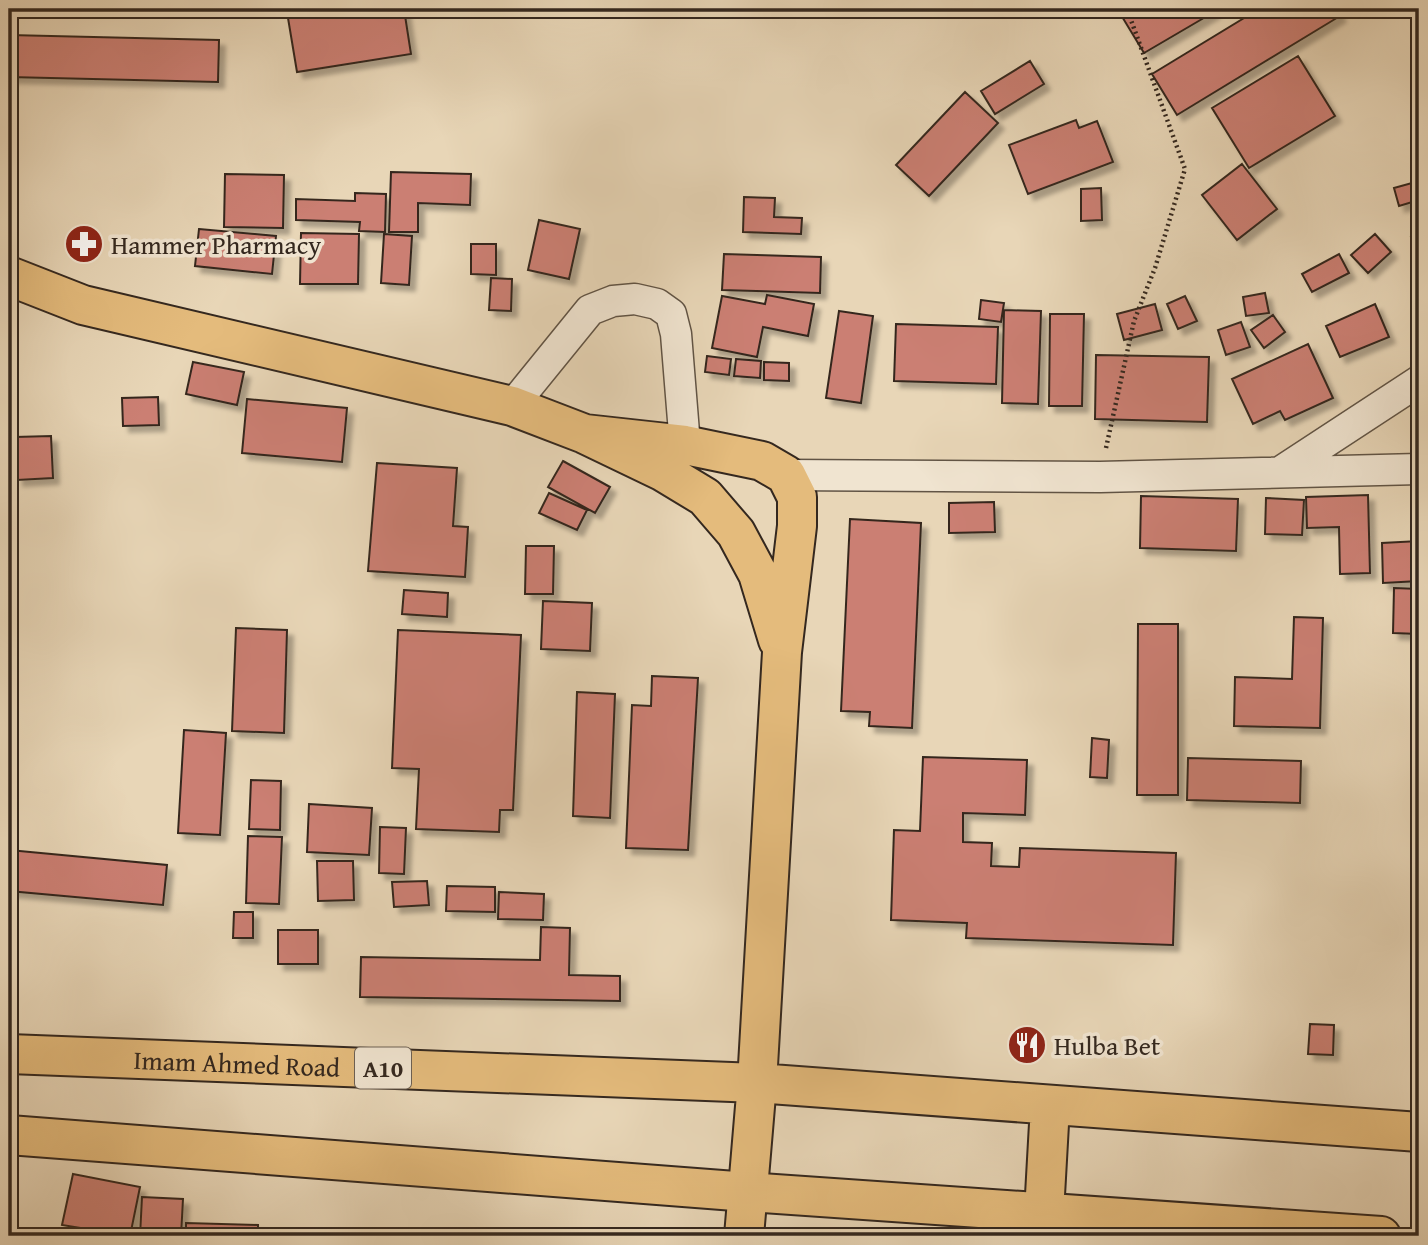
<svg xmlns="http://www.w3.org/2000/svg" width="1428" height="1245" font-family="'Gentium Book Plus',serif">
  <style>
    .building { fill: #cb7f73; stroke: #34281f; stroke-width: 2; filter: url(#shadow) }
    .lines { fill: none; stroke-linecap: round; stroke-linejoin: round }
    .minor-casing { stroke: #615445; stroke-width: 33 }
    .major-casing { stroke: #34281f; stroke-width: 42 }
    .highway-casing { stroke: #34281f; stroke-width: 42 }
    .path { stroke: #34281f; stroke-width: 4.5; stroke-dasharray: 2 3.5; stroke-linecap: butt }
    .minor { stroke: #f0e4d0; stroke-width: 30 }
    .major { stroke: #e4bb7c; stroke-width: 38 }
    .highway { stroke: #e4bb7c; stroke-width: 38 }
    .labels { text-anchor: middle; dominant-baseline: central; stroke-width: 7; stroke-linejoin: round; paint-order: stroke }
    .shield { fill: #f0e4d0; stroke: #6c6054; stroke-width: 2 }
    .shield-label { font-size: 24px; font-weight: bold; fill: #34281f }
    .poi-label { font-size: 26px; fill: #34281f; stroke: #f0e4d0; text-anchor: start }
    .street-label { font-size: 26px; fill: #34281f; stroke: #f0e4d0 }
  </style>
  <defs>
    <filter id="shadow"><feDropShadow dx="6" dy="6" stdDeviation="2" flood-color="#0004"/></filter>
  </defs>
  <rect width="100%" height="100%" fill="#e8d6b7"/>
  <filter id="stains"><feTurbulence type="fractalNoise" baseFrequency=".00286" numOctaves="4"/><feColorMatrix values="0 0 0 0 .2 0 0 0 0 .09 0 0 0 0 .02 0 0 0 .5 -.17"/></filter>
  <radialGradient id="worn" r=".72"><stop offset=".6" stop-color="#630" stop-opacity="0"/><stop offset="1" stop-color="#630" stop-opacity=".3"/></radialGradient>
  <path class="building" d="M 305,9 L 404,9 L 411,54 L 297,72 L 287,12 Z
    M 1120,9 L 1212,9 L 1214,12 L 1144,53 L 1118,10 Z
    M 1259,9 L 1336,9 L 1340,16 L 1177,115 L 1152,74 Z
    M 9,35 L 219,40 L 218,82 L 9,77 Z
    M 1298,56 L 1335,116 L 1249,168 L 1212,108 Z
    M 1030,61 L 1044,84 L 995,114 L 981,91 Z
    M 965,92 L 998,123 L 929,196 L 896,165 Z
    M 1076,120 L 1079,128 L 1097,121 L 1113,162 L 1028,194 L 1009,145 Z
    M 1242,164 L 1277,209 L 1237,240 L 1202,195 Z
    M 391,172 L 471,174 L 470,205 L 418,203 L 418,232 L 389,232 Z
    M 225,174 L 284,175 L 283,228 L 224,227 Z
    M 1419,181 L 1419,200 L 1399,206 L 1394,188 Z
    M 1101,188 L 1102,220 L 1081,221 L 1081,189 Z
    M 355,193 L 386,194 L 385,232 L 359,231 L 360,222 L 296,220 L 296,199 L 355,201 Z
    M 744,197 L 775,198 L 774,217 L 802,218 L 801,234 L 743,232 Z
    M 539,220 L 580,229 L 569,279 L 528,270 Z
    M 199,229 L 276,236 L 272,274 L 195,266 Z
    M 301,233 L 359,234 L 358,284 L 300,284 Z
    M 1419,233 L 1419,256 L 1411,237 Z
    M 384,234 L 412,236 L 409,285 L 381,283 Z
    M 1375,234 L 1391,252 L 1368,273 L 1351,255 Z
    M 471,244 L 496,244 L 496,275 L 471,274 Z
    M 724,254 L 821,257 L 820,293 L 722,290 Z
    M 1339,254 L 1349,273 L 1312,292 L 1302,274 Z
    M 491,278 L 512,279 L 511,311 L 489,310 Z
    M 1265,293 L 1269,313 L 1246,316 L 1243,297 Z
    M 767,295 L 814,304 L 808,336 L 763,327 L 757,357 L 712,348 L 722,296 L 765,304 Z
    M 1185,296 L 1197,321 L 1178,329 L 1167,304 Z
    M 981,300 L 1004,303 L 1001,322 L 979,319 Z
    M 1155,304 L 1162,330 L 1124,340 L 1117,314 Z
    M 1375,304 L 1389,337 L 1340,357 L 1326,326 Z
    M 1004,310 L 1041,311 L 1038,404 L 1002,403 Z
    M 839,311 L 873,316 L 861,403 L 826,398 Z
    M 1050,314 L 1084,314 L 1082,406 L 1049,406 Z
    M 1273,315 L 1285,332 L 1264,348 L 1251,330 Z
    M 1241,322 L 1250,347 L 1226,355 L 1218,330 Z
    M 896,324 L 998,327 L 996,384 L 894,381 Z
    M 1308,344 L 1333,398 L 1285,420 L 1280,411 L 1253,424 L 1232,379 Z
    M 1096,355 L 1209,357 L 1207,422 L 1095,419 Z
    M 707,356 L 731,359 L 729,375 L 705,372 Z
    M 736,359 L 761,361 L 760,378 L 734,376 Z
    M 193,362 L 244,372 L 237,405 L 186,394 Z
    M 764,362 L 789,363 L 789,381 L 764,380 Z
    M 158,397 L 159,425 L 123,426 L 122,398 Z
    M 247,399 L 347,408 L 342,462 L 242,453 Z
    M 51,436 L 53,478 L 17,480 L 15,437 Z
    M 563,461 L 610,487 L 595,513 L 548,487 Z
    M 377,463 L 457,468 L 453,526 L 468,527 L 465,577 L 368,571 Z
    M 549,493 L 587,510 L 577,530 L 539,513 Z
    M 1368,495 L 1370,573 L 1340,574 L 1339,527 L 1307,528 L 1306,497 Z
    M 1141,496 L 1238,499 L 1236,551 L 1140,548 Z
    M 1266,498 L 1304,500 L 1302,535 L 1265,534 Z
    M 994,502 L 995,532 L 949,533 L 949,503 Z
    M 850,519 L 921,523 L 912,728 L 869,726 L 870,712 L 841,711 Z
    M 1419,541 L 1419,581 L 1383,583 L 1382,543 Z
    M 526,546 L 554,546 L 553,594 L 525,594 Z
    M 1394,588 L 1419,589 L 1419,634 L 1393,633 Z
    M 404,590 L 448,593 L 447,617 L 402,614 Z
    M 543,601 L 592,603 L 590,651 L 541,649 Z
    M 1294,617 L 1323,618 L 1320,728 L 1234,726 L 1235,677 L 1292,679 Z
    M 1138,624 L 1178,624 L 1178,795 L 1137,795 Z
    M 236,628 L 287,630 L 284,733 L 232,731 Z
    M 398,630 L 521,635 L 513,810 L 500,810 L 499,832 L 416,829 L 419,769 L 392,768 Z
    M 652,676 L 698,678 L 688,850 L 626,848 L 632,705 L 651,706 Z
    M 577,692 L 615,694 L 610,818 L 573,816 Z
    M 184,730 L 226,733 L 220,835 L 178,833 Z
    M 1092,738 L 1109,740 L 1107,778 L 1090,777 Z
    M 923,757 L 1027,760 L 1025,815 L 963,813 L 963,842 L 992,843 L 991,866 L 1019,867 L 1020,848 L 1176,853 L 1173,945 L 966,938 L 967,923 L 891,920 L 894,830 L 920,831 Z
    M 1188,758 L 1301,761 L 1300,803 L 1187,800 Z
    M 251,780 L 281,781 L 280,830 L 249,829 Z
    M 309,804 L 372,808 L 369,855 L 307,852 Z
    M 380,827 L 406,828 L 404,874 L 379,873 Z
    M 248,836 L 282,837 L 279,904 L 246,903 Z
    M 9,850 L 167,865 L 163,905 L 9,891 Z
    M 317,861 L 353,861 L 354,900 L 318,901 Z
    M 427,881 L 429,905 L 394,907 L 392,882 Z
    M 447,886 L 495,887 L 495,912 L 446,911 Z
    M 499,892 L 544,894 L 543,920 L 498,919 Z
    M 234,912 L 253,912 L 253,938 L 233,938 Z
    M 541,927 L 570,928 L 569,975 L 620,976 L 620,1001 L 360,997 L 361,957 L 540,960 Z
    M 278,930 L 318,930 L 318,964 L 278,964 Z
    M 1310,1024 L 1334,1025 L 1333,1055 L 1308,1054 Z
    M 73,1174 L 140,1187 L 130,1236 L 62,1225 Z
    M 142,1197 L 183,1199 L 181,1236 L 140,1236 Z
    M 186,1223 L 258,1225 L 258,1236 L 186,1236 Z"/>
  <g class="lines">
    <defs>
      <path id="minor" d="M 512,406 L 590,310 L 613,301 L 635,299 L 657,304 L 671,314 L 676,334 L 685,445
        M 1280,472 L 1419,381
        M 786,475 L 1100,477 L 1419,469"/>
      <path id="major" d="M 9,276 L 83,305 L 512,406 L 585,434 L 662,471 L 705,497 L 736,533 L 758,574 L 778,640
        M 585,434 L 685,445 L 762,461 L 786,475 L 797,497 L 797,526 L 782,652 L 757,1083 L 1419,1132
        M 748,1192 L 1381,1236
        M 1044,1213 L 1050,1106"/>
      <g id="highway">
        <path id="s1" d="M 9,1054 L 757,1083 L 744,1236"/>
        <path d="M 9,1135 L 748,1192"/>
      </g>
    </defs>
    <use href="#minor" class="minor-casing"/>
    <use href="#major" class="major-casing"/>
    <use href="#highway" class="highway-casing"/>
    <path class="path" d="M 1106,448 L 1134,321 L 1155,268 L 1185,169 L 1127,9"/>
    <use href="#minor" class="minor"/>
    <use href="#major" class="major"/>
    <use href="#highway" class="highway"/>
  </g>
  <defs>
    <symbol id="pharmacy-disc" viewBox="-11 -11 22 22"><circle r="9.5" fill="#8f2418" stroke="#f0e4d0"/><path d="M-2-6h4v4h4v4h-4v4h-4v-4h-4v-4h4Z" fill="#fff"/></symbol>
    <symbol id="restaurant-disc" viewBox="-11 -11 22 22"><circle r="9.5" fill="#8f2418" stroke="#f0e4d0"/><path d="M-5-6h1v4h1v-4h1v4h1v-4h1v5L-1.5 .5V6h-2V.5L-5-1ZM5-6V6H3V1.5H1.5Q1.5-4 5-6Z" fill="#fff"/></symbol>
  </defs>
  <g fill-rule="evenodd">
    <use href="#pharmacy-disc" x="62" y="222" width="44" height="44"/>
    <use href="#restaurant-disc" x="1005" y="1023" width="44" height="44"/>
  </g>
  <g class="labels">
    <rect class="shield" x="355" y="1047.5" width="56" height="41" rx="5"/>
    <g class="shield-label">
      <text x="383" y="1068">A10</text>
    </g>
    <g class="poi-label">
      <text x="111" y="244">Hammer Pharmacy</text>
      <text x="1054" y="1045">Hulba Bet</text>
    </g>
    <g class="street-label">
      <text stroke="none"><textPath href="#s1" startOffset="228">Imam Ahmed Road</textPath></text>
    </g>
  </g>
  <rect width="1428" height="1245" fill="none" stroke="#e8d6b7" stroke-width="35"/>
  <rect x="10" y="10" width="1407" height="1224" fill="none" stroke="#34281f" stroke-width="3.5"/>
  <rect x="18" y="18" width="1393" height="1210" fill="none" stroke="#34281f" stroke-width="2"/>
  <rect width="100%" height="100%" filter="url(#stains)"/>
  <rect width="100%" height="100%" fill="url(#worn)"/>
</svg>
